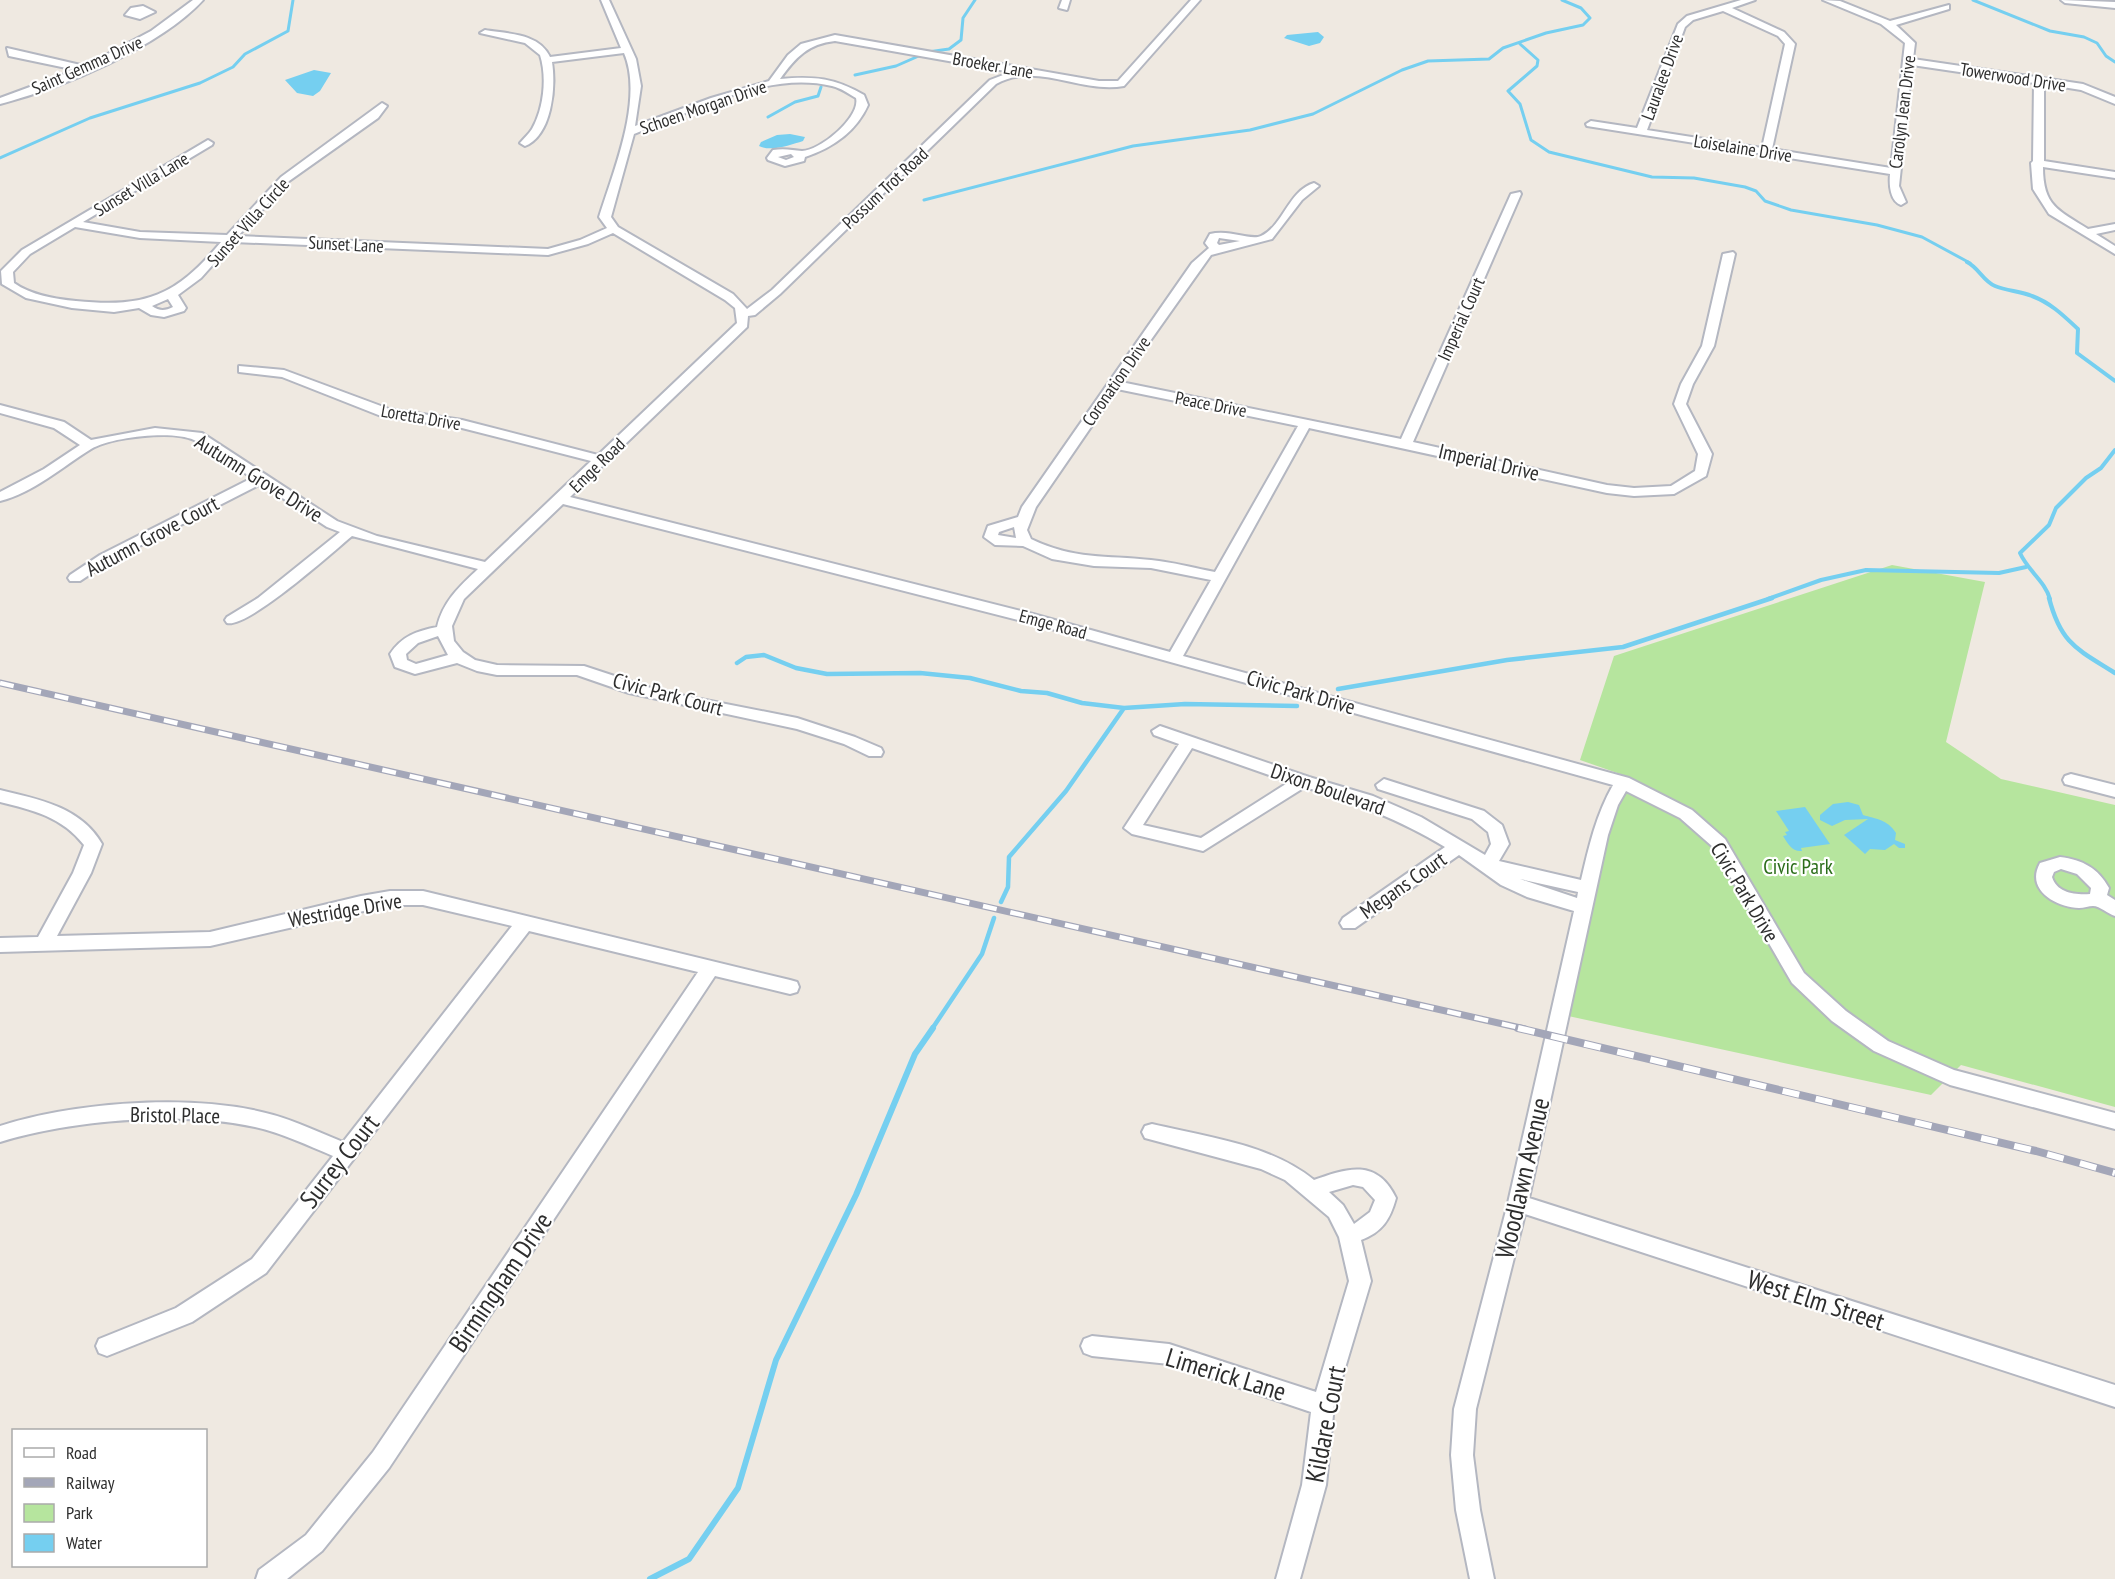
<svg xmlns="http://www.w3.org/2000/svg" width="2115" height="1579" font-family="'PT Sans Narrow',sans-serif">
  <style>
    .green { fill: #b6e59e }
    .water { fill: #75cff0 }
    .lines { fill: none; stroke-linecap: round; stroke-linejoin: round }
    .stream-far3 { stroke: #75cff0; stroke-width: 3 }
    .stream-far2 { stroke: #75cff0; stroke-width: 4 }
    .stream-far1 { stroke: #75cff0; stroke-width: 4.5 }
    .stream { stroke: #75cff0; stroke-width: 6 }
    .minor-casing { stroke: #b4b7c1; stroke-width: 4 }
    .minor { fill: #fff; fill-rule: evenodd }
    .rail-far1-casing { stroke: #a3a6b8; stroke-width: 7 }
    .rail-casing { stroke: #a3a6b8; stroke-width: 8 }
    .rail-far1 { stroke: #fff; stroke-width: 4.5; stroke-dasharray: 14; stroke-linecap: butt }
    .rail { stroke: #fff; stroke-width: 6; stroke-dasharray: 17; stroke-linecap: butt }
    .labels { text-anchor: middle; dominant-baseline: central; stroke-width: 4.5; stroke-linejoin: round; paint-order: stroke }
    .far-street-label { font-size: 18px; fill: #2e2e2e; stroke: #fff }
    .street-label { font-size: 21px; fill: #2e2e2e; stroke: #fff }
    .park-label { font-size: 21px; fill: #2c6e1b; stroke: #fff }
    .near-street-label { font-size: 26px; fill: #2e2e2e; stroke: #fff }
  </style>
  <rect width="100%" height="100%" fill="#efe9e1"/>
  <path class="green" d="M 1892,565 L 1985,582 L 1946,742 L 2001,779 L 2115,805 L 2115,1107 L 1961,1065 L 1931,1095 L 1559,1014 L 1610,805 L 1626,776 L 1580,760 L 1614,656 Z"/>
  <path class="water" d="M 1318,32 L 1324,37 L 1320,43 L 1309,46 L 1284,38 L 1287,35 Z
    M 314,70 L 331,73 L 320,91 L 313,96 L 297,93 L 285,80 Z
    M 790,134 L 805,137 L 803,141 C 790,145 772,152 759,146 L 761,142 L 777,135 Z
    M 1848,802 L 1859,805 L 1863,815 C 1876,819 1887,819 1896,833 L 1895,840 L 1905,844 L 1905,848 L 1899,848 L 1894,844 L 1885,850 L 1870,849 L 1865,854 L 1844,835 L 1868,819 L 1845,820 L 1832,826 L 1820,820 L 1820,815 L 1833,804 Z
    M 1805,807 L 1830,844 L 1801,848 L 1802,851 C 1792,852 1788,844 1783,836 L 1787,835 L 1785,832 L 1789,831 L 1776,811 Z"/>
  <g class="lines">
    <path class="stream-far3" d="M 1973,0 L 2050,31 L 2084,37 L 2097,43 L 2106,56 L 2115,62
      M 1520,44 L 1538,60 L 1537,66 L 1508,91 L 1520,104 L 1531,140 L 1549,152 L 1652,177 L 1694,178 L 1745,187 L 1756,191 L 1765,201 L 1791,210 L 1877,225 L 1922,237 L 1970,263
      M 928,52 L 949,49 L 961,40 L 963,18 L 975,0
      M 855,75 L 896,66 L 921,55
      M 768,117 L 795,102 L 818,96 L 821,87
      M 0,158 L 90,118 L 200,83 L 233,67 L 245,54 L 288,31 L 293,0
      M 924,200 L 1133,146 L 1250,130 L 1313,114 L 1402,70 L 1428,61 L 1489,59 L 1503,48 L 1546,33 L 1583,25 L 1590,18 L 1581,8 L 1562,0"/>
    <path class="stream-far2" d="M 1967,262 C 1979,268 1983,281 1995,286 C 2007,291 2020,291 2032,296 C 2051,303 2064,316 2078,329 L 2077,353 L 2115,381
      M 1768,599 L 1821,580 L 1866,570 L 1999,573 L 2026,567
      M 2050,599 C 2045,581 2028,571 2020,553 L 2049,525 L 2056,508 L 2086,478 L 2101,468 L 2115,450"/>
    <path class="stream-far1" d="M 2049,598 C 2061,644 2077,649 2115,673
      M 737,663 L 746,657 L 764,655 L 796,668 L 827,674 L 920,673 L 970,678 L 1021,691 L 1047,693 L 1082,703 L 1124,708 L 1185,704 L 1297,706
      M 1338,689 L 1507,660 L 1623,647 L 1772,598
      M 1001,902 L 1008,887 L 1009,857 L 1066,791 L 1124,708
      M 932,1029 L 982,954 L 994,918"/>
    <path class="stream" d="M 650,1579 L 689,1559 L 738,1488 L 776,1360 L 856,1195 L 915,1054 L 933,1028"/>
    <defs>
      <path id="minor" d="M 193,0 L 203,0 C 160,47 62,88 0,104 L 0,98 L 76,70 L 9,56 L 7,48 L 85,66 L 151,31 Z
        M 601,0 L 609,0 L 636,59 L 641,86 L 635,126 L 711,98 L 769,81 L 788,55 L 801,44 L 835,35 L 1099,81 L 1118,81 L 1191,0 L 1200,0 L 1124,86 C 1081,94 1037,61 996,84 L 780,294 L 755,315 L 748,316 L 747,327 L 570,497 L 1033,614 L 1170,652 L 1211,580 L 1151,568 L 1094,566 L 1052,559 L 1023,546 L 995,545 L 984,537 L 988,526 L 1018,517 L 1022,507 L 1192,263 L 1209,248 L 1205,243 L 1210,234 C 1230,229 1250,241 1261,236 C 1284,225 1288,191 1314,183 L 1319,186 L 1302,200 L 1272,239 L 1211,255 L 1121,382 L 1401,439 L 1511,194 L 1520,192 L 1521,194 L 1413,442 L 1607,485 L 1634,488 L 1671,486 L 1695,471 L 1698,454 L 1674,404 L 1681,384 L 1702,346 L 1723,254 L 1733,252 L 1735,254 L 1714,346 L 1693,384 L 1686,404 L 1712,454 L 1706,476 L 1674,494 L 1634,496 L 1607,493 L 1309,428 L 1183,656 L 1629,778 L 1692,810 L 1725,839 L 1804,973 L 1846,1011 L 1888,1041 L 1954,1070 L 2115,1113 L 2115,1129 L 1950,1085 L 1874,1051 L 1832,1021 L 1792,983 L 1713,847 L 1680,818 L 1626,791 L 1618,805 L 1608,835 L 1529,1198 L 2115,1385 L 2115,1407 L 1525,1214 L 1476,1409 L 1473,1455 L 1480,1510 L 1494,1579 L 1470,1579 L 1456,1510 L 1451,1455 L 1454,1409 L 1508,1203 L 1574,911 L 1527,897 L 1501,885 L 1459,855 L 1355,928 L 1343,928 L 1340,923 L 1343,918 L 1445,847 C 1400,820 1356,803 1305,787 L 1203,851 L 1132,834 L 1124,828 L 1179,744 L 1154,735 L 1152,731 L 1160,726 L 1309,777 L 1373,796 L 1421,817 L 1485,855 L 1491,844 L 1488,832 L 1472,819 L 1378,789 L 1376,785 L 1384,779 L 1484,811 L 1502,825 L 1509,844 L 1499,861 L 1581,880 C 1589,846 1596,815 1613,785 L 1030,623 L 563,504 L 464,599 L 452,626 L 454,641 L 463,652 L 475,660 L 497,665 L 584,666 L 660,691 L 797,718 L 855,737 L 881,748 L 883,752 L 881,756 L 869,756 L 844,744 L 797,729 L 629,693 L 577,675 L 497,675 L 477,671 L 457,663 L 415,674 L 395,667 L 390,654 C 402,636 417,631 437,627 C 443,601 460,586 478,569 L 352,536 C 333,552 247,629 227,623 L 225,620 L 227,617 L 258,598 L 340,532 L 327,527 L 261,484 L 110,561 L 80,581 L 70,581 L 68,578 L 70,575 L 100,555 L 252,478 C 233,465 214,449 194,440 C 173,430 111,437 91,449 C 62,467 33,493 0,501 L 0,492 L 44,469 L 80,445 L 54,428 L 0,413 L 0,405 L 64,422 L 91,440 L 155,428 L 202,433 L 337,521 L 377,536 L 485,562 L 591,461 L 462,428 L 381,416 L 282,377 L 239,372 L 239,366 L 284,370 L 389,409 L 462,420 L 598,455 L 737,323 L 735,308 L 725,300 L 613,233 L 588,244 L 548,255 L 233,242 L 201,278 L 178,295 L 186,308 L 184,311 L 164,317 L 151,315 L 139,308 L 114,312 L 72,308 L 26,298 L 2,284 L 1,271 L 22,250 L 208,140 L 213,143 L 212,145 L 83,222 L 140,232 L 227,235 L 281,177 L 382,103 L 387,106 L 378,118 L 289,181 L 238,236 L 548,249 L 580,240 L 607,228 L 599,217 C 613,172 644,99 624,53 L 552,62 C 556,87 552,135 525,146 L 520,143 C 524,138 529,134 532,129 C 544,108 547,77 540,55 L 525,43 L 480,33 L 485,30 C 508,34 539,33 550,57 L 621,48 ZM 835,41 L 1011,72 L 990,80 L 772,290 L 747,309 L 733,294 L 618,227 L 611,217 L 634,134 C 694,112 766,70 832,86 C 841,88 849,94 856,98 C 861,117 820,151 802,151 C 792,150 784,148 773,150 L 767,158 L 768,160 L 785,166 L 804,161 L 805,157 C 832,148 856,132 868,105 L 864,95 C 834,78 815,76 780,79 C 796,57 808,44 835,41 ZM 791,154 L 794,157 L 786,160 L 778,157 ZM 75,227 L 140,238 L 221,242 C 176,296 146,308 76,301 C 54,299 31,295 14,283 L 13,272 L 30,254 ZM 1219,238 L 1240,241 L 1219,245 L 1217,243 ZM 168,299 L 173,307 C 165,311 159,311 152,306 ZM 1117,389 L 1298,426 L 1215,572 C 1194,568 1172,562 1151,560 C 1105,555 1075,560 1031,539 L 1027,530 L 1036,507 ZM 1014,527 L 1016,538 L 998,535 L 999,532 ZM 438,636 L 448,655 L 416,664 L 407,660 L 406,654 L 418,643 ZM 1192,748 L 1289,782 L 1201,838 L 1143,825 ZM 1520,879 L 1578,892 L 1577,898 Z
        M 1062,0 L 1070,0 L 1067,10 L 1059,8 Z
        M 1741,0 L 1755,0 L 1732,8 L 1784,32 L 1795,44 L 1772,149 L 1891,168 L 1905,43 L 1881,24 L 1823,0 L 1840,1 L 1890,21 L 1949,5 L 1949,9 L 1896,25 L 1915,43 L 1913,59 L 2083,84 L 2115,97 L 2115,104 L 2081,90 L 2044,84 L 2044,161 L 2115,172 L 2115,178 L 2043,167 C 2043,206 2058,210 2088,229 L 2115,224 L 2115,230 L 2096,234 L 2115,246 L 2115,254 L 2049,214 L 2033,189 L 2031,163 L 2033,161 L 2034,83 L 1912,65 L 1899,186 L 1906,202 L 1901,205 C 1890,201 1889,185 1890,174 L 1587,126 L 1586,124 L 1591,121 L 1637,128 L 1678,24 L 1687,16 ZM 1723,11 L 1778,36 L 1785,44 L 1762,148 L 1647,130 L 1685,27 L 1693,20 Z
        M 2061,0 L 2115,2 L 2115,8 L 2065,3 Z
        M 143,6 L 155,12 L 140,19 L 125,15 L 131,8 Z
        M 2071,774 L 2115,785 L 2115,797 L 2065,784 L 2063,780 L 2065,776 Z
        M 0,790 C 38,799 81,807 102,844 L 91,873 L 57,936 L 210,932 L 361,896 L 390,891 L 423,891 L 790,980 L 797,982 L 799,987 L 797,992 L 790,994 L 715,976 L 389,1468 L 322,1551 L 287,1579 L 256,1579 L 259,1570 L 306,1535 L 373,1452 L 698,972 L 529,931 L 266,1273 L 192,1322 L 107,1356 L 99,1353 L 96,1346 L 99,1339 L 176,1308 L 252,1259 L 333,1156 C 307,1145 282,1133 255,1127 C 181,1111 72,1120 0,1142 L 0,1126 C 73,1103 178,1095 253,1110 C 285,1116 314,1130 343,1142 L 512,926 L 423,905 L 390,905 L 210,946 L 0,952 L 0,938 L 38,937 L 73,873 L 84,845 C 62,817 33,810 0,802 Z
        M 2060,857 C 2083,860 2098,868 2109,888 L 2107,895 L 2115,900 L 2115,916 C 2108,914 2100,906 2093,906 C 2089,906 2084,908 2079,908 C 2056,907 2025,890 2040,863 ZM 2061,869 L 2077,874 L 2091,888 L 2090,894 C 2075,895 2057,893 2052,877 L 2054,872 Z
        M 1152,1124 C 1206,1137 1270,1144 1314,1180 C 1347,1168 1377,1158 1396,1198 C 1390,1220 1382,1232 1361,1240 L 1371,1281 L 1334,1405 L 1326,1485 L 1300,1579 L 1276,1579 L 1302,1485 L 1311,1412 L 1169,1364 L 1092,1356 L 1084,1353 L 1081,1346 L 1084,1339 L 1092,1336 L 1169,1344 L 1316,1392 L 1349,1281 L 1339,1237 L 1329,1217 L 1285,1180 L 1261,1169 L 1145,1138 L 1142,1132 L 1145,1126 ZM 1353,1185 L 1363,1187 L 1375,1200 L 1370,1212 L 1354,1224 L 1343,1205 L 1329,1192 Z"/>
    </defs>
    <use href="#minor" class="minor-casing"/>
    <use href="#minor" class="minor"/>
    <defs>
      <path id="rail-far1" d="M 0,683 L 1525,1029"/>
      <path id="rail" d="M 1518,1028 L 2036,1151 L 2115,1173"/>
    </defs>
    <use href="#rail-far1" class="rail-far1-casing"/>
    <use href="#rail" class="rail-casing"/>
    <use href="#rail-far1" class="rail-far1"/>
    <use href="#rail" class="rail"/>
  </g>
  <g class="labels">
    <g class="far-street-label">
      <text transform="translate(87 65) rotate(-24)">Saint Gemma Drive</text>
      <text transform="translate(993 65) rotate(10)">Broeker Lane</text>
      <text transform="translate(1662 77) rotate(-70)">Lauralee Drive</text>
      <text transform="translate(2013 77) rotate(9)">Towerwood Drive</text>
      <text transform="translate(703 107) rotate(-19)">Schoen Morgan Drive</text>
      <text transform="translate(1902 112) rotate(-83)">Carolyn Jean Drive</text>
      <text transform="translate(1743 148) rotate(9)">Loiselaine Drive</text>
      <text transform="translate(141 184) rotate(-31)">Sunset Villa Lane</text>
      <text transform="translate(885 188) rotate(-43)">Possum Trot Road</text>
      <text transform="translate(248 222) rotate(-48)">Sunset Villa Circle</text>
      <text transform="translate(346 244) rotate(3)">Sunset Lane</text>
      <text transform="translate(1461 319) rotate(-66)">Imperial Court</text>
      <text transform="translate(1116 381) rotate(-55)">Coronation Drive</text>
      <text transform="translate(1211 404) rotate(11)">Peace Drive</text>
      <text transform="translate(421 417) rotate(10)">Loretta Drive</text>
      <text transform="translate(597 465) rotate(-44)">Emge Road</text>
      <text transform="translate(1053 624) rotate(15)">Emge Road</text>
    </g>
    <g class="street-label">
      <text transform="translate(1489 462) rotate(13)">Imperial Drive</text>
      <text transform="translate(259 478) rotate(32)">Autumn Grove Drive</text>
      <text transform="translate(152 536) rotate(-28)">Autumn Grove Court</text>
      <text transform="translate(1301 692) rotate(16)">Civic Park Drive</text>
      <text transform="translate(668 694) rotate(15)">Civic Park Court</text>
      <text transform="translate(1328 789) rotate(19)">Dixon Boulevard</text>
      <text transform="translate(1403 885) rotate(-35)">Megans Court</text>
      <text transform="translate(1745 892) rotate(59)">Civic Park Drive</text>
      <text transform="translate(345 910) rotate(-10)">Westridge Drive</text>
      <text transform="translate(175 1115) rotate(1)">Bristol Place</text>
    </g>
    <g class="park-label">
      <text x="1798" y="866">Civic Park</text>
    </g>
    <g class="near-street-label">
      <text transform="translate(339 1161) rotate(-52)">Surrey Court</text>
      <text transform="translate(1522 1178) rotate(-77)">Woodlawn Avenue</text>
      <text transform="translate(500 1282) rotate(-56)">Birmingham Drive</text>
      <text transform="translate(1816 1300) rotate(18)">West Elm Street</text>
      <text transform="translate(1226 1374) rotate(17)">Limerick Lane</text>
      <text transform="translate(1325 1424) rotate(-79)">Kildare Court</text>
    </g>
  </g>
  <rect x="12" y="1429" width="195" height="138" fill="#ffffff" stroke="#ababab" stroke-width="1.5"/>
  <rect x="24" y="1448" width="30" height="9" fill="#ffffff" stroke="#ababab" stroke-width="1.5"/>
  <text x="66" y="1459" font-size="18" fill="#2e2e2e">Road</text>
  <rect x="24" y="1478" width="30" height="9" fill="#a3a6b8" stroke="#ababab" stroke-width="1.5"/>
  <text x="66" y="1489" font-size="18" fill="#2e2e2e">Railway</text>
  <rect x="24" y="1504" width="30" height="18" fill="#b6e59e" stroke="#ababab" stroke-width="1.5"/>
  <text x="66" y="1519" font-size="18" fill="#2e2e2e">Park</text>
  <rect x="24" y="1534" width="30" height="18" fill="#75cff0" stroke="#ababab" stroke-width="1.5"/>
  <text x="66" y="1549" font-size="18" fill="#2e2e2e">Water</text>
</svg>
